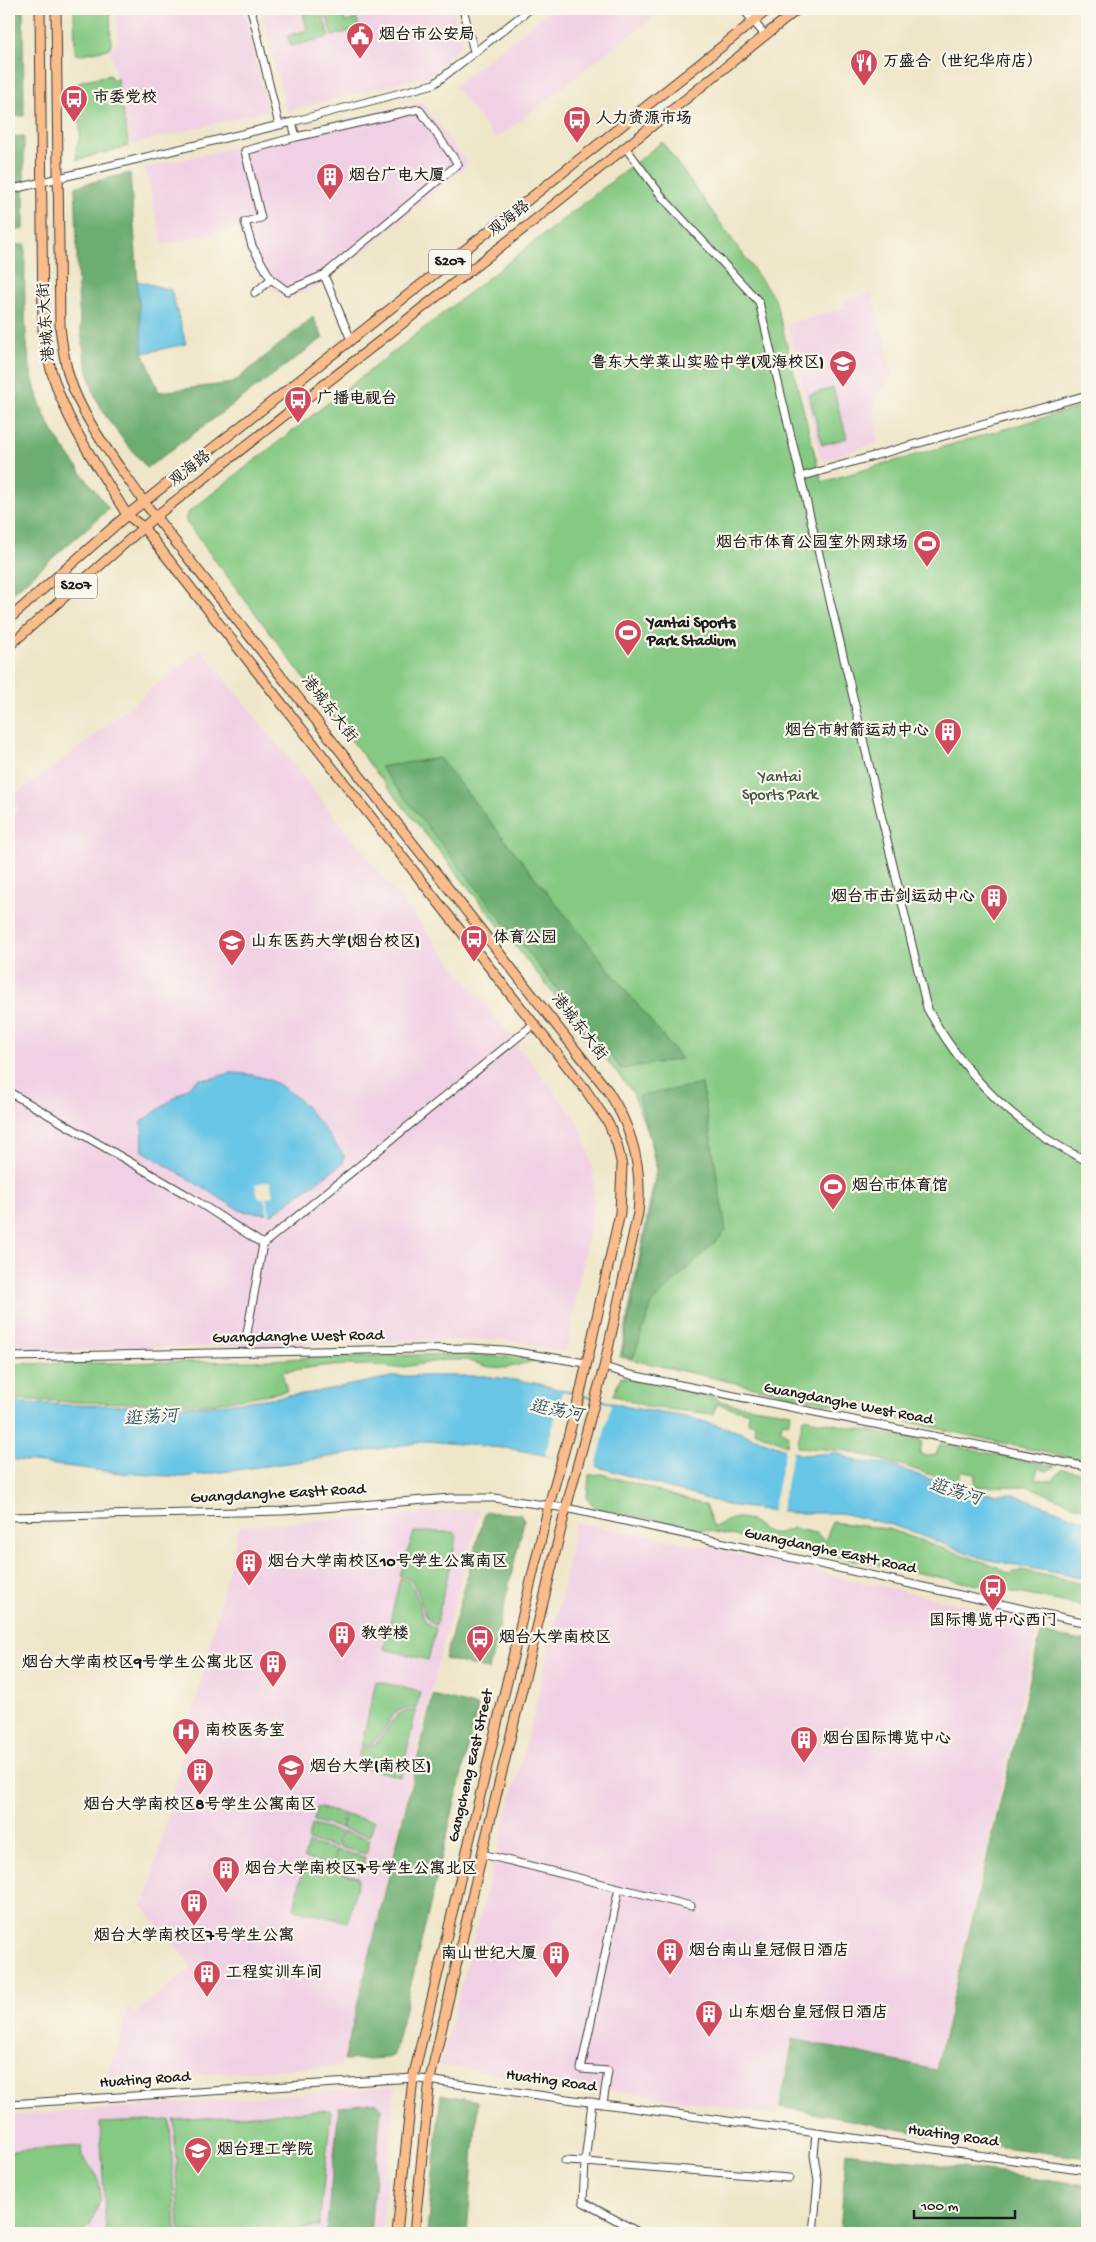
<svg xmlns="http://www.w3.org/2000/svg" width="1096" height="2242" font-family="'Gochi Hand','LXGW WenKai TC',sans-serif">
  <style>
    .built { fill: #f0d0e4 }
    .green { fill: #85c983; stroke: #507250 }
    .forest { fill: #6cad71; stroke: #446446 }
    .water { fill: #68c5e6; stroke: #427081 }
    .pier { fill: #efe6c9 }
    .lines { fill: none; stroke-linecap: round; stroke-linejoin: round }
    .minor-casing { stroke: #3c3a36; stroke-width: 9 }
    .major-casing { stroke: #3c3a36; stroke-width: 11 }
    .minor { stroke: #fff; stroke-width: 7 }
    .major { stroke: #fabc8b; stroke-width: 9 }
    .labels { text-anchor: middle; dominant-baseline: central; stroke-width: 4.5; stroke-linejoin: round; paint-order: stroke }
    .shield { fill: #fbf7ec; stroke: #5f5e5a; stroke-width: 1 }
    .shield-label { font-size: 15px; font-weight: bold; fill: #1c1c1c }
    .poi-label { font-size: 16px; font-weight: bold; fill: #1c1c1c; stroke: #fbf7ec; text-anchor: start }
    .street-label { font-size: 16px; fill: #1c1c1c; stroke: #fbf7ec }
    .park-label { font-size: 16px; fill: #415940; stroke: #fbf7ec }
    .water-label { font-size: 18px; font-style: italic; fill: #375763; stroke: #fbf7ec }
  </style>
  <rect width="100%" height="100%" fill="#fbf7ec"/>
  <filter id="ink" filterUnits="userSpaceOnUse"><feTurbulence type="fractalNoise" baseFrequency=".02" numOctaves="2"/><feDisplacementMap in="SourceGraphic" scale="10" xChannelSelector="R" yChannelSelector="G"/><feConvolveMatrix kernelMatrix="1 2 1 2 8 2 1 2 1" color-interpolation-filters="sRGB"/></filter>
  <filter id="wash" filterUnits="userSpaceOnUse"><feTurbulence type="fractalNoise" baseFrequency=".0096" numOctaves="4" result="noise"/><feDisplacementMap in="SourceGraphic" scale="20" xChannelSelector="R" yChannelSelector="G"/><feGaussianBlur stdDeviation="1.12" result="paint"/><feColorMatrix in="noise" values="0 0 0 0 0 0 0 0 0 0 0 0 0 0 0 0 0 1.4 0 .05"/><feComposite in="paint" operator="in"/></filter>
  <g filter="url(#wash)">
    <rect width="100%" height="100%" fill="#efe6c9"/>
    <path class="built" d="M 116,9 L 244,9 L 268,110 L 131,145 L 110,49 L 118,42 Z
      M 261,9 L 453,9 L 462,46 L 429,75 L 286,111 Z
      M 551,9 L 663,9 L 496,139 L 454,86 Z
      M 422,103 L 468,164 L 343,268 L 311,290 L 289,297 L 273,289 L 249,260 L 239,228 L 163,245 L 145,168 Z
      M 872,292 L 893,376 L 873,401 L 878,443 L 821,460 L 787,324 L 846,308 L 845,301 Z
      M 201,649 L 573,1115 L 583,1132 L 593,1170 L 594,1204 L 566,1352 L 501,1339 L 9,1351 L 9,819 L 18,809 L 10,797 L 61,762 Z
      M 481,1509 L 438,1663 L 342,2066 L 103,2080 L 116,2055 L 128,2006 L 134,2014 L 192,1967 L 141,1905 L 147,1899 L 239,1526 Z
      M 575,1522 L 711,1548 L 960,1604 L 1040,1620 L 935,2069 L 791,2038 L 777,2115 L 440,2065 L 533,1717 L 560,1601 Z
      M 395,2087 L 382,2233 L 9,2233 L 9,2116 Z"/>
    <path class="green" d="M 74,9 L 110,9 L 111,46 L 107,49 L 79,55 L 75,53 Z
      M 331,9 L 341,9 L 345,22 L 357,19 L 359,29 L 332,36 L 326,14 L 332,12 Z
      M 316,11 L 317,16 L 323,15 L 329,37 L 291,46 L 287,36 L 307,30 L 303,14 Z
      M 110,75 L 112,80 L 117,78 L 129,146 L 77,160 L 76,148 L 80,136 L 80,112 L 76,99 L 75,85 L 84,80 Z
      M 662,142 L 775,299 L 822,482 L 1087,405 L 1087,1462 L 620,1357 L 656,1170 L 650,1139 L 633,1093 L 374,770 L 186,522 L 186,516 L 190,511 Z
      M 833,388 L 847,438 L 822,445 L 809,395 Z
      M 459,1354 L 543,1359 L 506,1368 L 489,1367 L 465,1360 L 444,1360 L 398,1368 L 371,1365 L 321,1366 L 282,1372 L 287,1391 L 210,1404 L 70,1402 L 9,1399 L 9,1364 L 253,1361 L 320,1357 Z
      M 621,1377 L 715,1397 L 719,1401 C 743,1407 766,1408 791,1413 L 788,1423 L 782,1422 L 781,1430 L 788,1435 L 787,1445 L 754,1431 L 755,1424 L 748,1422 L 749,1413 L 717,1404 L 714,1414 L 648,1407 L 613,1395 Z
      M 803,1418 L 922,1441 L 920,1454 L 926,1456 L 936,1455 L 940,1444 L 1055,1466 L 1047,1471 L 1038,1468 L 1035,1479 L 1052,1481 L 1062,1469 L 1087,1474 L 1087,1510 L 1027,1486 L 974,1487 L 975,1474 L 961,1470 L 958,1484 L 904,1466 L 848,1451 L 797,1447 Z
      M 602,1474 L 705,1505 L 714,1527 C 721,1524 729,1519 737,1518 C 763,1518 760,1544 792,1528 L 816,1533 L 825,1541 L 832,1522 L 888,1529 L 998,1567 L 1009,1574 L 1022,1570 L 1087,1585 L 1087,1607 L 595,1508 L 587,1498 L 589,1475 Z
      M 414,1532 L 453,1532 L 457,1535 L 436,1626 C 415,1614 427,1583 400,1576 Z
      M 400,1578 C 426,1586 412,1619 436,1629 L 428,1660 L 384,1649 Z
      M 376,1681 L 420,1692 L 416,1709 C 384,1703 390,1742 361,1747 Z
      M 407,1711 L 416,1711 L 401,1777 L 357,1766 L 360,1749 C 389,1745 383,1718 407,1711 Z
      M 317,1807 L 344,1814 L 341,1828 L 313,1821 Z
      M 346,1815 L 374,1821 L 370,1836 L 342,1829 Z
      M 312,1825 L 340,1832 L 336,1847 L 308,1840 Z
      M 342,1832 L 370,1839 L 366,1854 L 338,1847 Z
      M 308,1843 L 336,1850 L 332,1865 L 304,1858 Z
      M 337,1850 L 365,1857 L 362,1872 L 334,1865 Z
      M 304,1864 L 359,1877 L 348,1922 L 294,1909 Z
      M 331,2110 L 319,2227 L 233,2233 L 179,2233 L 174,2120 Z
      M 170,2120 L 176,2233 L 106,2233 L 100,2123 Z
      M 81,2146 L 82,2157 L 94,2171 L 100,2186 L 100,2201 L 90,2225 L 80,2233 L 9,2233 L 9,2151 Z"/>
    <path class="forest" d="M 9,9 L 23,9 L 24,116 L 9,116 Z
      M 24,136 L 24,229 L 9,230 L 9,137 Z
      M 130,173 L 143,352 L 159,392 L 233,383 L 313,317 L 323,338 L 147,468 C 129,446 102,418 93,390 C 73,326 79,255 75,189 L 77,186 Z
      M 9,245 L 25,245 C 25,309 20,377 55,435 C 71,460 91,485 109,509 L 9,596 Z
      M 439,758 L 681,1059 L 621,1069 L 380,767 Z
      M 702,1084 L 726,1231 L 653,1302 L 633,1358 L 622,1355 L 658,1170 L 639,1096 Z
      M 485,1512 L 520,1514 L 524,1521 L 489,1670 L 445,1659 Z
      M 1041,1633 L 1087,1642 L 1087,2158 L 972,2143 L 780,2107 L 793,2039 L 936,2070 Z
      M 433,1695 L 478,1707 L 394,2054 L 387,2058 L 344,2060 Z
      M 441,2094 L 478,2101 L 467,2233 L 427,2233 Z
      M 376,2102 L 381,2108 L 370,2233 L 326,2233 L 339,2107 Z
      M 846,2152 L 1087,2185 L 1087,2233 L 840,2233 Z"/>
    <path class="water" d="M 137,281 L 171,290 L 186,344 L 143,353 Z
      M 230,1073 C 291,1073 310,1113 344,1155 L 343,1163 L 272,1214 L 241,1211 L 143,1151 L 142,1122 L 199,1079 L 210,1079 Z
      M 396,1376 L 485,1376 L 535,1383 L 632,1408 L 681,1416 L 725,1427 L 802,1455 L 837,1453 L 859,1462 L 887,1464 L 955,1488 L 995,1494 L 1013,1494 L 1087,1522 L 1087,1579 L 985,1559 L 892,1525 L 841,1513 L 790,1513 L 727,1505 L 585,1463 L 512,1449 L 428,1441 L 310,1460 L 184,1477 L 120,1473 L 9,1459 L 9,1402 L 70,1405 L 210,1406 L 310,1393 Z"/>
    <path class="pier" d="M 270,1181 L 273,1196 L 266,1198 L 270,1214 L 268,1215 L 264,1198 L 259,1199 L 255,1184 Z
      M 562,1392 L 611,1404 L 596,1468 L 545,1455 Z
      M 786,1447 L 793,1450 L 780,1515 L 772,1513 Z"/>
  </g>
  <g filter="url(#ink)">
    <g class="lines">
      <defs>
        <path id="minor" d="M 251,9 L 279,125
          M 463,9 L 474,51
          M 743,9 L 765,35
          M 292,122 L 296,137 L 419,109 L 458,164 L 324,275 L 351,340
          M 296,137 L 245,151 L 261,218 L 245,222 L 252,246 L 271,279 L 287,291 L 324,275
          M 625,147 L 663,198 L 759,302 L 927,1008 C 964,1075 1017,1128 1087,1161
          M 9,190 L 292,122 L 434,84 L 530,9
          M 255,293 L 271,279
          M 800,477 L 1087,395
          M 9,1092 L 187,1195 L 263,1244 L 246,1339
          M 263,1244 L 534,1024
          M 9,1357 L 470,1348 L 504,1350 L 586,1363
          M 604,1367 L 631,1375 L 1087,1467
          M 9,1517 L 283,1511 L 451,1498 L 494,1498 L 566,1508 L 1087,1623
          M 482,1854 L 691,1906
          M 603,2103 L 608,2071 L 581,2069 L 619,1888
          M 9,2104 L 413,2078 L 1087,2170
          M 565,2161 L 585,2162 L 592,2102
          M 640,2233 L 583,2202 L 585,2162 L 789,2178
          M 813,2233 L 818,2181 L 814,2155 L 816,2133"/>
        <path id="major" d="M 40,9 L 43,331 C 52,404 90,454 127,515 L 143,527 L 585,1089 L 609,1124 L 617,1144 L 622,1166 L 620,1213 L 579,1398 L 549,1505 L 413,2078 L 397,2233
          M 56,9 L 60,327 C 62,344 64,360 69,376 C 82,420 118,464 144,502 L 608,1091 C 633,1129 643,1168 638,1213 L 604,1367 L 566,1508 L 482,1854 L 430,2079 L 414,2233
          M 1087,9 L 1087,10
          M 9,619 L 127,515 L 351,340 L 769,9
          M 9,646 L 156,516 L 536,219 L 798,9"/>
      </defs>
      <use href="#minor" class="minor-casing"/>
      <use href="#major" class="major-casing"/>
      <use href="#minor" class="minor"/>
      <use href="#major" class="major"/>
    </g>
  </g>
  <defs>
    <symbol id="civic-pin" viewBox="-11 -11 22 30"><path d="M0 17L-7.5 6A9.5 9.5 0 1 1 7.5 6Z" fill="#d1495b" stroke="#fbf7ec"/><path d="M-.6-6.5H3V-4.5H.6V-3L4-1V1h2V6H-6V1h2V-1L-.6-3ZM-1.2 2.5V6h2.4V2.5Z" fill="#fff"/></symbol>
    <symbol id="restaurant-pin" viewBox="-11 -11 22 30"><path d="M0 17L-7.5 6A9.5 9.5 0 1 1 7.5 6Z" fill="#d1495b" stroke="#fbf7ec"/><path d="M-5-6h1v4h1v-4h1v4h1v-4h1v5L-1.5 .5V6h-2V.5L-5-1ZM5-6V6H3V1.5H1.5Q1.5-4 5-6Z" fill="#fff"/></symbol>
    <symbol id="bus-pin" viewBox="-11 -11 22 30"><path d="M0 17L-7.5 6A9.5 9.5 0 1 1 7.5 6Z" fill="#d1495b" stroke="#fbf7ec"/><path d="M-5-6H5V4H4V6H2V4H-2V6H-4V4H-5ZM-3.5-4V0h7V-4ZM-3.5 1.2v1.5H-2V1.2ZM2 1.2v1.5H3.5V1.2Z" fill="#fff"/></symbol>
    <symbol id="building-pin" viewBox="-11 -11 22 30"><path d="M0 17L-7.5 6A9.5 9.5 0 1 1 7.5 6Z" fill="#d1495b" stroke="#fbf7ec"/><path d="M-4-6H4V6H1V3H-1V6H-4ZM-2.5-4.3h1.7v1.8h-1.7ZM.8-4.3h1.7v1.8H.8ZM-2.5-1h1.7V.8h-1.7ZM.8-1h1.7V.8H.8Z" fill="#fff"/></symbol>
    <symbol id="school-pin" viewBox="-11 -11 22 30"><path d="M0 17L-7.5 6A9.5 9.5 0 1 1 7.5 6Z" fill="#d1495b" stroke="#fbf7ec"/><path d="M0-5L7-2L0 1L-7-2ZM-4 1L0 2.5L4 1V4Q0 6-4 4Z" fill="#fff"/></symbol>
    <symbol id="stadium-pin" viewBox="-11 -11 22 30"><path d="M0 17L-7.5 6A9.5 9.5 0 1 1 7.5 6Z" fill="#d1495b" stroke="#fbf7ec"/><path d="M0-5a6.5 5 0 1 0 0 10a6.5 5 0 1 0 0-10ZM-3.5-1.8h7v3.6h-7Z" fill="#fff"/></symbol>
    <symbol id="university-pin" viewBox="-11 -11 22 30"><path d="M0 17L-7.5 6A9.5 9.5 0 1 1 7.5 6Z" fill="#d1495b" stroke="#fbf7ec"/><path d="M0-5L7-2L0 1L-7-2ZM-4 1L0 2.5L4 1V4Q0 6-4 4Z" fill="#fff"/></symbol>
    <symbol id="hospital-pin" viewBox="-11 -11 22 30"><path d="M0 17L-7.5 6A9.5 9.5 0 1 1 7.5 6Z" fill="#d1495b" stroke="#fbf7ec"/><path d="M-5-5h3v3.5h4V-5h3V5h-3V1.5h-4V5h-3Z" fill="#fff"/></symbol>
  </defs>
  <g fill-rule="evenodd">
    <use href="#civic-pin" x="344" y="20" width="32" height="43"/>
    <use href="#restaurant-pin" x="848" y="47" width="32" height="43"/>
    <use href="#bus-pin" x="58" y="83" width="32" height="43"/>
    <use href="#bus-pin" x="561" y="104" width="32" height="43"/>
    <use href="#building-pin" x="314" y="161" width="32" height="43"/>
    <use href="#school-pin" x="827" y="348" width="32" height="43"/>
    <use href="#bus-pin" x="282" y="384" width="32" height="43"/>
    <use href="#stadium-pin" x="911" y="528" width="32" height="43"/>
    <use href="#stadium-pin" x="612" y="617" width="32" height="43"/>
    <use href="#building-pin" x="932" y="716" width="32" height="43"/>
    <use href="#building-pin" x="978" y="882" width="32" height="43"/>
    <use href="#bus-pin" x="458" y="923" width="32" height="43"/>
    <use href="#university-pin" x="216" y="927" width="32" height="43"/>
    <use href="#stadium-pin" x="817" y="1171" width="32" height="43"/>
    <use href="#building-pin" x="233" y="1547" width="32" height="43"/>
    <use href="#bus-pin" x="977" y="1572" width="32" height="43"/>
    <use href="#building-pin" x="326" y="1619" width="32" height="43"/>
    <use href="#bus-pin" x="464" y="1623" width="32" height="43"/>
    <use href="#building-pin" x="257" y="1648" width="32" height="43"/>
    <use href="#hospital-pin" x="170" y="1716" width="32" height="43"/>
    <use href="#building-pin" x="788" y="1724" width="32" height="43"/>
    <use href="#university-pin" x="275" y="1752" width="32" height="43"/>
    <use href="#building-pin" x="184" y="1756" width="32" height="43"/>
    <use href="#building-pin" x="210" y="1854" width="32" height="43"/>
    <use href="#building-pin" x="178" y="1887" width="32" height="43"/>
    <use href="#building-pin" x="654" y="1936" width="32" height="43"/>
    <use href="#building-pin" x="540" y="1939" width="32" height="43"/>
    <use href="#building-pin" x="191" y="1958" width="32" height="43"/>
    <use href="#building-pin" x="693" y="1998" width="32" height="43"/>
    <use href="#university-pin" x="182" y="2135" width="32" height="43"/>
  </g>
  <g class="labels">
    <g class="shield">
      <rect x="429" y="249.5" width="42" height="25" rx="4"/>
      <rect x="55" y="573.5" width="42" height="25" rx="4"/>
    </g>
    <g class="shield-label">
      <text x="450" y="262">S207</text>
      <text x="76" y="586">S207</text>
    </g>
    <g class="poi-label">
      <text x="379" y="36">烟台市公安局</text>
      <text x="883" y="63">万盛合（世纪华府店）</text>
      <text x="93" y="99">市委党校</text>
      <text x="596" y="120">人力资源市场</text>
      <text x="349" y="177">烟台广电大厦</text>
      <text x="824" y="364" text-anchor="end">鲁东大学莱山实验中学(观海校区)</text>
      <text x="317" y="400">广播电视台</text>
      <text x="908" y="544" text-anchor="end">烟台市体育公园室外网球场</text>
      <text x="647" y="624">Yantai Sports<tspan x="647" dy="18">Park Stadium</tspan></text>
      <text x="929" y="732" text-anchor="end">烟台市射箭运动中心</text>
      <text x="975" y="898" text-anchor="end">烟台市击剑运动中心</text>
      <text x="493" y="939">体育公园</text>
      <text x="251" y="943">山东医药大学(烟台校区)</text>
      <text x="852" y="1187">烟台市体育馆</text>
      <text x="268" y="1563">烟台大学南校区10号学生公寓南区</text>
      <text x="993" y="1622" text-anchor="middle">国际博览中心西门</text>
      <text x="361" y="1635">教学楼</text>
      <text x="499" y="1639">烟台大学南校区</text>
      <text x="254" y="1664" text-anchor="end">烟台大学南校区9号学生公寓北区</text>
      <text x="205" y="1732">南校医务室</text>
      <text x="823" y="1740">烟台国际博览中心</text>
      <text x="310" y="1768">烟台大学(南校区)</text>
      <text x="200" y="1806" text-anchor="middle">烟台大学南校区8号学生公寓南区</text>
      <text x="245" y="1870">烟台大学南校区7号学生公寓北区</text>
      <text x="194" y="1937" text-anchor="middle">烟台大学南校区7号学生公寓</text>
      <text x="689" y="1952">烟台南山皇冠假日酒店</text>
      <text x="537" y="1955" text-anchor="end">南山世纪大厦</text>
      <text x="226" y="1974">工程实训车间</text>
      <text x="728" y="2014">山东烟台皇冠假日酒店</text>
      <text x="217" y="2151">烟台理工学院</text>
    </g>
    <g class="street-label">
      <text transform="translate(510 220) rotate(-38)">观海路</text>
      <text transform="translate(48 322) rotate(-94)">港城东大街</text>
      <text transform="translate(191 470) rotate(-38)">观海路</text>
      <text transform="translate(328 710) rotate(52)">港城东大街</text>
      <text transform="translate(578 1028) rotate(52)">港城东大街</text>
      <text transform="translate(298 1338) rotate(-1)">Guangdanghe West Road</text>
      <text transform="translate(848 1405) rotate(11)">Guangdanghe West Road</text>
      <text transform="translate(278 1495) rotate(-3)">Guangdanghe Eastt Road</text>
      <text transform="translate(830 1552) rotate(12)">Guangdanghe Eastt Road</text>
      <text transform="translate(472 1766) rotate(-77)">Gangcheng East Street</text>
      <text transform="translate(145 2081) rotate(-4)">Huating Road</text>
      <text transform="translate(551 2082) rotate(8)">Huating Road</text>
      <text transform="translate(953 2137) rotate(8)">Huating Road</text>
    </g>
    <g class="park-label">
      <text x="780" y="778">Yantai<tspan x="780" dy="18">Sports Park</tspan></text>
    </g>
    <g class="water-label">
      <text transform="translate(556 1412) rotate(11)">逛荡河</text>
      <text transform="translate(151 1419) rotate(-4)">逛荡河</text>
      <text transform="translate(955 1493) rotate(17)">逛荡河</text>
    </g>
  </g>
  <rect width="1096" height="2242" fill="none" stroke="#fbf7ec" stroke-width="30"/>
  <path d="M914 2210v8h101v-8" fill="none" stroke="#1c1c1c" stroke-width="2.5"/>
  <text x="921" y="2210" font-size="15" fill="#1c1c1c" stroke="#fbf7ec" stroke-width="4" paint-order="stroke">100 m</text>
</svg>
